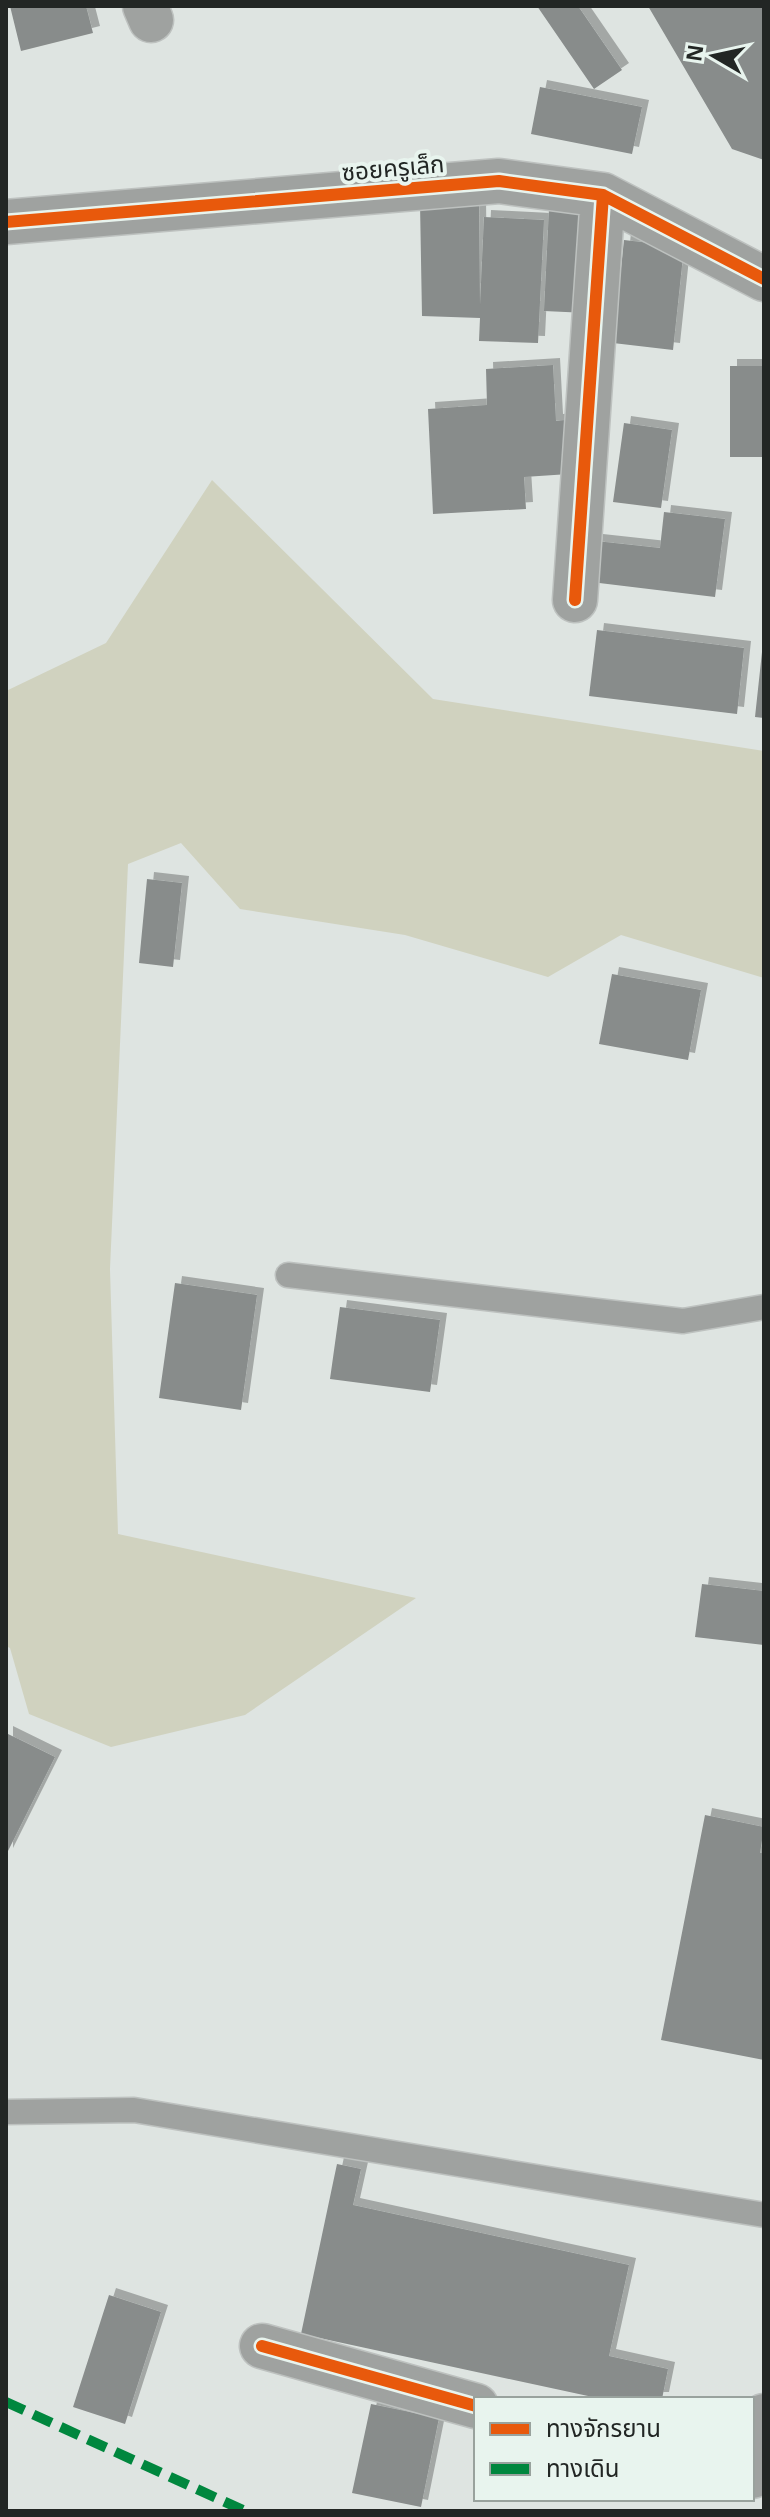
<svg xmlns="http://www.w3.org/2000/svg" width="770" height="2517" font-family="Arial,'Noto Sans Thai',sans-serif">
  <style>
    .green { fill: #d0d2bf }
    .building { fill: #888c8b; filter: url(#shadow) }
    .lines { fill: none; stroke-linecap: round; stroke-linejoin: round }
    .service-casing { stroke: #bdc1bf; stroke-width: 27 }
    .minor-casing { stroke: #bdc1bf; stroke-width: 47 }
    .service { stroke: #9fa2a0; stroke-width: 24 }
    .minor { stroke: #9fa2a0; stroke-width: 44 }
    .quiet { stroke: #00873e; stroke-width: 10; stroke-dasharray: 20 10; stroke-linecap: butt }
    .cycleway-casing { stroke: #e8f4ee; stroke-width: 17 }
    .cycleway { stroke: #e8590c; stroke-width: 12 }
    .labels { text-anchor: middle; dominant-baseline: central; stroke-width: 8; stroke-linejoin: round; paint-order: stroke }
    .street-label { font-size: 24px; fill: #222624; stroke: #e8f4ee }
  </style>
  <defs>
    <filter id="shadow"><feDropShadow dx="7" dy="-7" stdDeviation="0" flood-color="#0004"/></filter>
  </defs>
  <rect width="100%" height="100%" fill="#dee4e1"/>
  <path class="green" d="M 212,480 L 433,699 L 764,751 L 764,978 L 621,935 L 548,977 L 405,935 L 240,909 L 181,843 L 128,864 L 110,1269 L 118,1534 L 416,1598 L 245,1715 L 111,1747 L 29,1714 L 10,1648 L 6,1646 L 6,691 L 106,643 Z"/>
  <path class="building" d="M 10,6 L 86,6 L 93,33 L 21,51 Z
    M 537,6 L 578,6 L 622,70 L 594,89 Z
    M 648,6 L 764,6 L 764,160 L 732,149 Z
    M 540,87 L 642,107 L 632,154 L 531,134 Z
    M 479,202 L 480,305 L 484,217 L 544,220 L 538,343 L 479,341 L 480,318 L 422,316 L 420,203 Z
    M 549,209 L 592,210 L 587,313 L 544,311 Z
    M 624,240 L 684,247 L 673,350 L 613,343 Z
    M 553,365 L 556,421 L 565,420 L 569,474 L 524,477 L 526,509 L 433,514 L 428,409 L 487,405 L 486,369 Z
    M 730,366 L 764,366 L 764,457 L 730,457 Z
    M 624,423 L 672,430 L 661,508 L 613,502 Z
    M 664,512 L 725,519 L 715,597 L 591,582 L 596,541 L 660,548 Z
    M 597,630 L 744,648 L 737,714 L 589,696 Z
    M 762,652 L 764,653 L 764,718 L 755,717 Z
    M 147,879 L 182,883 L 173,967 L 139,963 Z
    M 612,974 L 701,990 L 688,1060 L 599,1044 Z
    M 175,1283 L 257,1295 L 241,1410 L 159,1398 Z
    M 340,1307 L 440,1320 L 430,1392 L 330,1379 Z
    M 702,1584 L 764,1591 L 764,1645 L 695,1637 Z
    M 6,1733 L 55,1757 L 6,1855 Z
    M 705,1815 L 764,1827 L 760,1853 L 764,1853 L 764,2060 L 661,2040 Z
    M 337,2164 L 361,2169 L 353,2205 L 629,2265 L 609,2356 L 668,2369 L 662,2399 L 602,2399 L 301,2334 Z
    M 109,2295 L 161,2312 L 125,2424 L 73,2407 Z
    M 371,2404 L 439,2418 L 421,2507 L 352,2493 Z"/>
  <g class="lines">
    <defs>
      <path id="service" d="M 288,1275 L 683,1321 L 764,1307
        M 6,2112 L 134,2110 L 764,2215"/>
      <path id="minor" d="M 145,6 L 151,20
        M 6,222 L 499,181 L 603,195 L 764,279
        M 575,600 L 603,195
        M 262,2346 L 476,2406
        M 752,2476 L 764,2416"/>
    </defs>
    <use href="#service" class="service-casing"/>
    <use href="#minor" class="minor-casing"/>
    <use href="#service" class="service"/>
    <use href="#minor" class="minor"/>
    <path class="quiet" d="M 6,2402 L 245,2511"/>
    <defs>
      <path id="cycleway" d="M 6,222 L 499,181 L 603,195 L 764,279
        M 575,600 L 603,195
        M 262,2346 L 476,2406"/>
    </defs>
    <use href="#cycleway" class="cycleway-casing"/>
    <use href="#cycleway" class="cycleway"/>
  </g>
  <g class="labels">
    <g class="street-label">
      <text transform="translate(393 168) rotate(-5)">ซอยครูเล็ก</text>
    </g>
  </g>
  <rect width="770" height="2517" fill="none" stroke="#222624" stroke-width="16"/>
  <rect x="474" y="2397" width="280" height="104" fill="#e8f4ee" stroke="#99a29d" stroke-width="2"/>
  <rect x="490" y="2423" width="40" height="12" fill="#e8590c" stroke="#99a29d" stroke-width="2"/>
  <text x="546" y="2437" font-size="24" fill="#222624">ทางจักรยาน</text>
  <rect x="490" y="2463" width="40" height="12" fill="#00873e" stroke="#99a29d" stroke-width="2"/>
  <text x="546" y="2477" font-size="24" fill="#222624">ทางเดิน</text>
  <g transform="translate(714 56) rotate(279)" stroke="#e8f4ee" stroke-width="6" paint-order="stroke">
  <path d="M0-6L14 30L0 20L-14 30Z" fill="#222624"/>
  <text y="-12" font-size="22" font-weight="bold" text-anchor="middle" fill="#222624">N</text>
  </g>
</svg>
